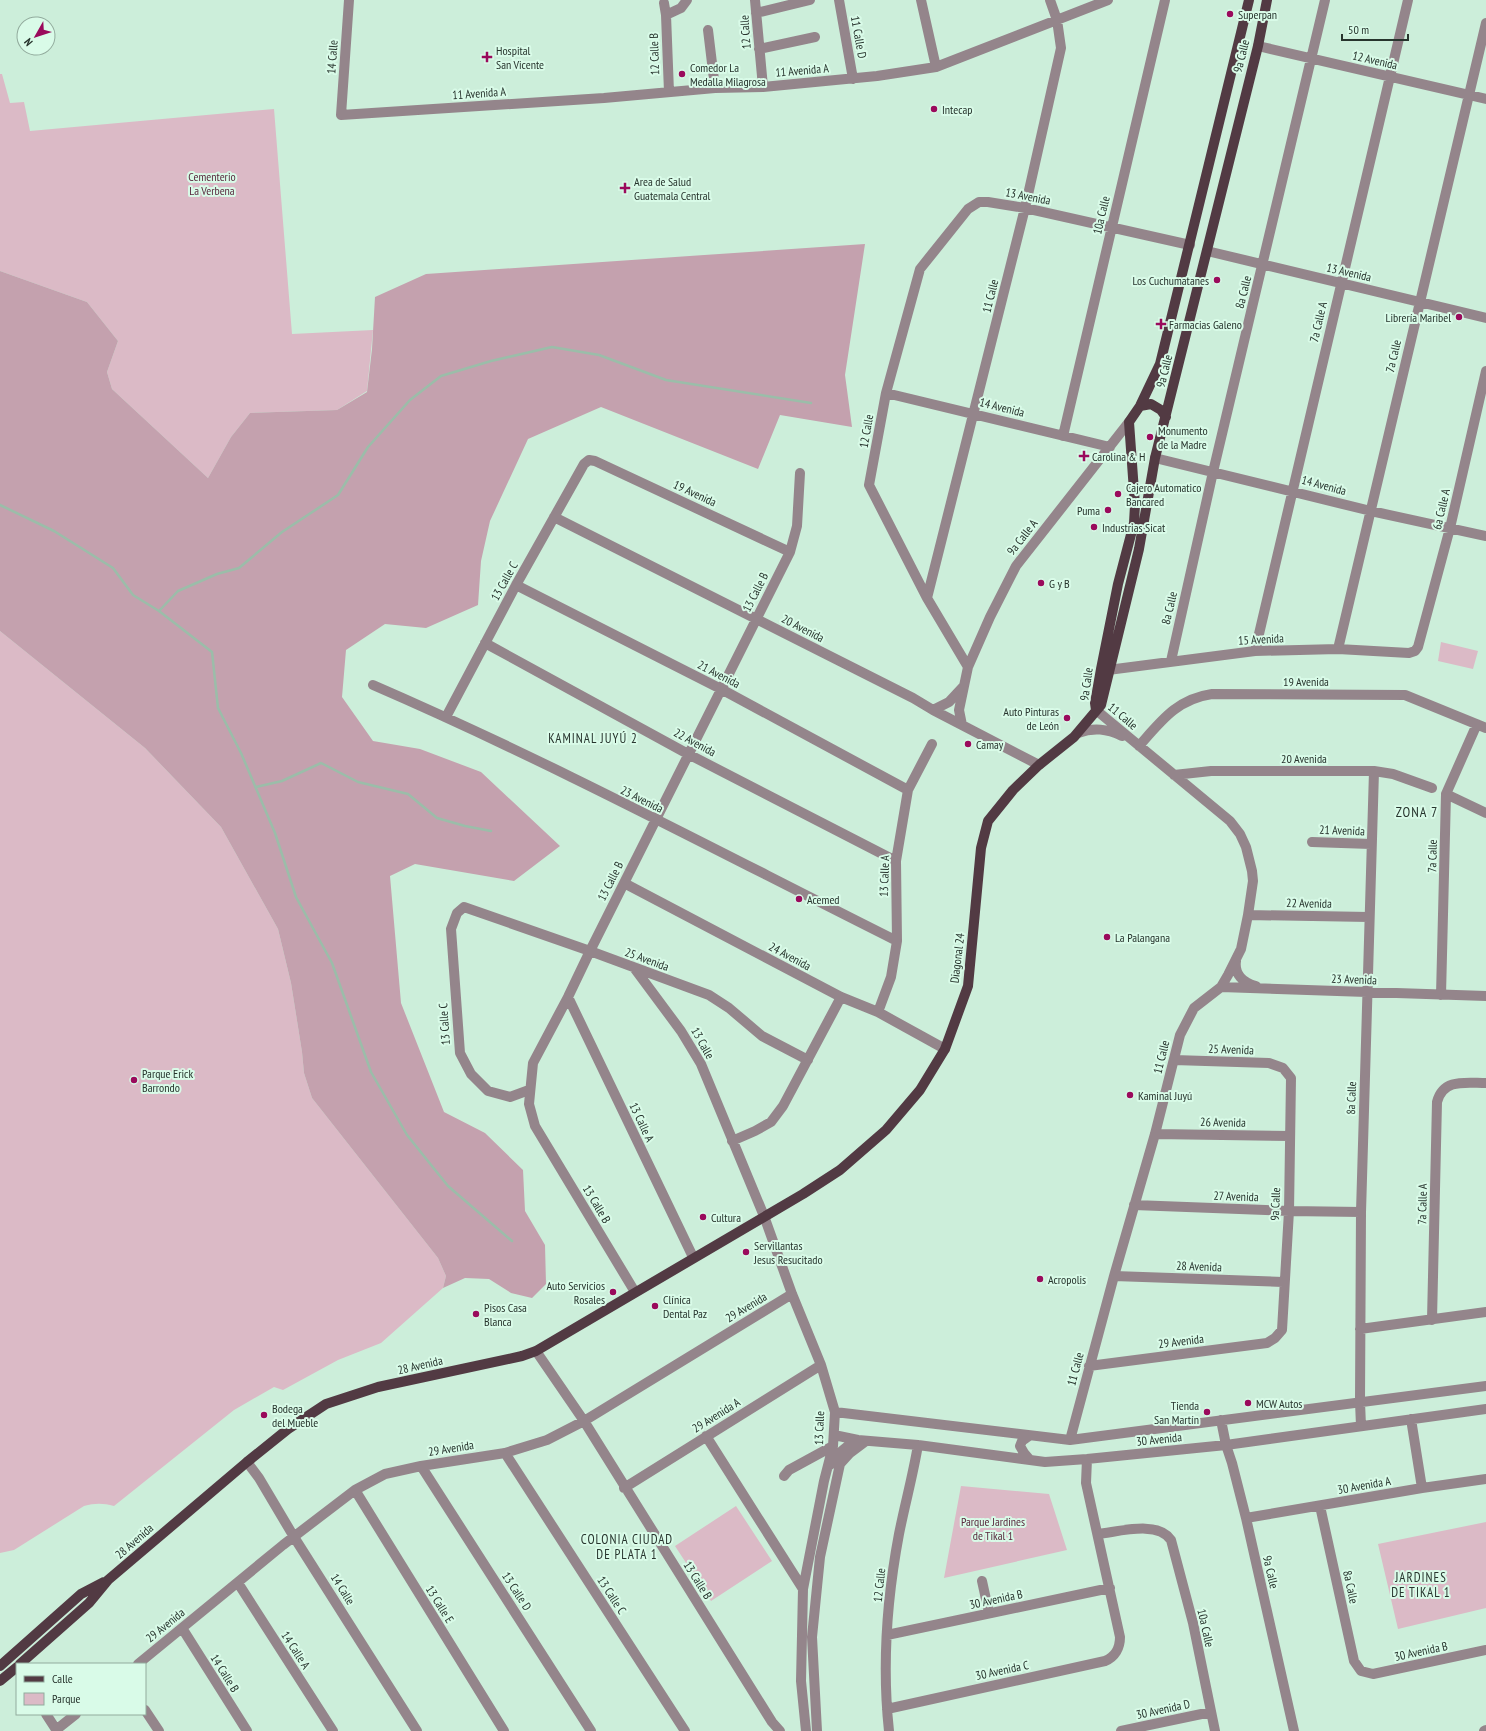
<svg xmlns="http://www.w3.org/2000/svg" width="1486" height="1731" font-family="'PT Sans Narrow',sans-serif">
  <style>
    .green { fill: #dbbac6 }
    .forest { fill: #c4a1ae }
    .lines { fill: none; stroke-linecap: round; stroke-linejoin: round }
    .stream { stroke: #9bbda9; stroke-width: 2.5 }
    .minor { stroke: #94858b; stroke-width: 10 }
    .major { stroke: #523a43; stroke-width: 10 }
    .poi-dot { fill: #9a0a5c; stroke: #d9fbe8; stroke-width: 1.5 }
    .labels { text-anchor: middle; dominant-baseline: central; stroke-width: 4; stroke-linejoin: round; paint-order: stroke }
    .poi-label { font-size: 12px; fill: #27342d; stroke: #d9fbe8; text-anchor: start }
    .street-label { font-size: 12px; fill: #27342d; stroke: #d9fbe8 }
    .park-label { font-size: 12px; fill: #59293e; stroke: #d9fbe8 }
    .neighbourhood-label { font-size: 13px; letter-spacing: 1px; fill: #27342d; stroke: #d9fbe8 }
    .quarter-label { font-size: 14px; letter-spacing: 1px; fill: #27342d; stroke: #d9fbe8 }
  </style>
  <rect width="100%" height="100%" fill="#cceeda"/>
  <path class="green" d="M 0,74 L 2,74 L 10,103 L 24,102 L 30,131 L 274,109 L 292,334 L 373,330 L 367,391 L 337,410 L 250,413 L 231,437 L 208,478 L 112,389 L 107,372 L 118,341 L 87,302 L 0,271 Z
    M 0,631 L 145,748 L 221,827 L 278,929 L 291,983 L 302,1052 L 304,1073 L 312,1098 L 438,1258 L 446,1276 L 443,1288 L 381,1343 L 338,1360 L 283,1390 L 274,1387 L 234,1410 L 114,1506 C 103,1503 95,1503 84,1506 L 14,1550 L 0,1553 Z
    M 1441,642 L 1478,651 L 1473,669 L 1438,661 Z
    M 961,1486 L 1049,1494 L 1067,1550 L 944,1578 Z
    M 736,1506 L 772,1561 L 711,1601 L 675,1546 Z
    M 1486,1522 L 1486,1608 L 1398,1629 L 1378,1544 Z"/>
  <path class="forest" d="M 865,244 L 845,375 L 852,427 L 780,415 L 758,469 L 601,407 L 528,439 L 490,521 L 481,561 L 478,605 L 426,628 L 385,624 L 346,650 L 342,697 L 373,741 L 420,749 L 481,772 L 560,846 L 514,881 L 415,864 L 390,876 L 401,1003 L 444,1112 L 485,1133 L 523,1170 L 525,1211 L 545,1245 L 546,1284 L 532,1298 L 511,1293 L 489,1279 L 465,1278 L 443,1288 L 446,1276 L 438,1258 L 312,1098 L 304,1073 L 302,1052 L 291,983 L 278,929 L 221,827 L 145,748 L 0,631 L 0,271 L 87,302 L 118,341 L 107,372 L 112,389 L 208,478 L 231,437 L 250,413 L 337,410 L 367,392 L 372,349 L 375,297 L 426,274 Z"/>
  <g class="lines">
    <path class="stream" d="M 0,505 L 54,531 L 113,568 L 133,595 L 159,611 L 212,652 L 218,708 L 241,753 L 275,833 L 296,897 L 332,963 L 371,1072 L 407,1135 L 448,1186 L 512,1241
      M 159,611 L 178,591 L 217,574 L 239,568 L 282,532 L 338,495 L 368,447 L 410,400 L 441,376 L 491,361 L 552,347 L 599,355 L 666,380 L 811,403
      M 256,787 L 282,781 L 321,763 L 358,782 L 408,794 L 437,818 L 465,826 L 491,831"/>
    <path class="minor" d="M 349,0 L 341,115 L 604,98 L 715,88 L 763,87 L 877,76 L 936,67 L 1108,0
      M 755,0 L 763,87
      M 839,0 L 853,79
      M 921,0 L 936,67
      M 664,3 L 666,15 L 669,92
      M 756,13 L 810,0
      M 666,15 L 681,8 L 687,0
      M 708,30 L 715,88
      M 1258,46 L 1486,99
      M 759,49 L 815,37
      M 1207,251 L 1486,318
      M 886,393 L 1110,447
      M 1063,436 L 1165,0
      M 1155,458 L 1371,511 L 1486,536
      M 554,517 L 913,698 L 933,710 L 1039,765
      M 516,585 L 721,689 L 908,790
      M 927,598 L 1025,208 L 1061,48 L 1057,20 L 1050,0
      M 485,643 L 688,754 L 896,861
      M 1338,649 L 1486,23
      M 1255,651 L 1408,0
      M 1171,661 L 1213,472 L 1325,0
      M 968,667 L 927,598 L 869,485 L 886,393 L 920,269 L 968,209 L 979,202 L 988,202 L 1025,208 L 1190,245
      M 1108,670 L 1255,651 L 1338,649 L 1409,653 L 1415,651 L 1418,647 L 1450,528 L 1486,371
      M 373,685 C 551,762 723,854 897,941
      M 933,710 L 949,702 L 963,687
      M 446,717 L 516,585 L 584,464 L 589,460 L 595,461 L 790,552
      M 962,725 L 959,710 L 968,667 L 990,617 L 1016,566 L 1129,422
      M 1078,733 C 1094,727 1107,729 1122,736
      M 1139,746 C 1161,721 1177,699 1212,694 L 1405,695 L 1486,728
      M 1174,775 L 1211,771 L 1374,771 L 1393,774 L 1432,788
      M 1446,794 L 1486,813
      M 1312,842 L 1371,844
      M 624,883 L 841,997 L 878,1012 L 945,1049
      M 1248,915 L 1369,917
      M 1236,961 C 1234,974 1243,983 1256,986
      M 635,969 L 681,1031 L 701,1064 L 764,1216 L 792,1294 L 821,1365 L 835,1412 L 833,1446 L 824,1481 L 803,1589 L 801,1681 L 806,1731
      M 1221,987 L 1486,996
      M 1441,995 L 1446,794 L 1477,724
      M 568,997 L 693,1257
      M 878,1012 L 891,977 L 897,941 L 896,861 L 908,790 L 932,744
      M 529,1090 L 510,1097 L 488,1091 L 471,1074 L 460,1053 L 451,929 L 457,913 L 464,907 L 590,951 L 709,995 L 729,1008 L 762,1036 L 808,1060
      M 1155,1134 L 1290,1136
      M 732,1141 L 755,1131 L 771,1122 L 783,1106 L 841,997
      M 1134,1205 L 1289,1211 L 1361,1212
      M 1114,1276 L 1283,1282
      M 635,1292 L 535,1126 L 529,1104 L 533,1063 L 568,997 L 590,951 L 790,552 L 797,526 L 800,473
      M 1432,1320 L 1437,1102 C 1443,1078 1466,1083 1486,1083
      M 1360,1329 L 1486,1312
      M 536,1351 L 584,1421 L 772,1722 L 780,1731
      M 1089,1366 L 1267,1343 L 1275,1338 L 1282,1330 L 1289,1211 L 1291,1078 L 1283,1068 L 1269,1063 L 1174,1060
      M 835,1412 L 1070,1440 L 1486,1386
      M 1411,1419 L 1422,1488
      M 1221,1420 L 1226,1445 L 1232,1463 L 1246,1518 L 1294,1731
      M 1361,1426 L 1360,1402 L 1361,1212 L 1374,771
      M 834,1435 L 858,1440 L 918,1445 L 1045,1462 L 1087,1459 L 1226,1445 L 1486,1409
      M 706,1436 L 803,1589
      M 1029,1436 L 1022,1441 L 1020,1446 L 1024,1453 L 1030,1460
      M 1070,1440 L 1114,1276 L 1155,1134 L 1180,1035 L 1194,1008 L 1221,987 L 1228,975 L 1241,949 L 1248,915 L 1253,881 L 1252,871 L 1246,847 L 1240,834 L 1230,821 L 1096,710
      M 505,1453 L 685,1731
      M 247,1462 L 259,1478 L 294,1537 L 417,1731
      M 830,1465 C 838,1454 845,1446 858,1440
      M 421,1466 L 591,1731
      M 784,1476 L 789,1470 L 833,1446
      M 624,1488 L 821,1365
      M 355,1490 L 504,1731
      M 1320,1506 L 1354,1661 L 1361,1671 L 1373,1674 L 1486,1650
      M 1246,1518 L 1422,1488 L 1486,1479
      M 1098,1534 C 1118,1532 1158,1520 1171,1540 L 1193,1623 L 1215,1731
      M 982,1581 L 989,1613
      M 238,1583 L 333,1731
      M 182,1628 L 247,1731
      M 887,1635 L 1110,1588
      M 138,1664 L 283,1545 L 355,1490 L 385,1474 L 421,1466 L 505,1453 L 547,1440 L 584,1421 L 792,1294
      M 887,1709 L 1105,1661 C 1115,1657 1120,1648 1120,1637 L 1086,1483 L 1087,1459
      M 145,1710 L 159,1731
      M 46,1714 L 57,1731
      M 56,1730 L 76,1714
      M 817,1731 L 812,1637 L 820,1557 L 840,1464 L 850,1453 L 866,1441
      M 889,1731 C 882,1666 887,1598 899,1534 C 905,1504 913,1475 918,1445
      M 1121,1731 L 1211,1712
      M 1484,1731 L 1486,1730"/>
    <path class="major" d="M 1140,406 L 1151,404 L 1161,410 L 1166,417
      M 1096,710 L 1095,703 L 1101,669 L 1118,584 L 1134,523 L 1135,505 L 1129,422 L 1140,406 L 1160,364 L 1249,0
      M 20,1664 L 89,1603 L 108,1580 L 247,1462 L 288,1429 L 326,1404 L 378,1387 L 522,1356 L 536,1351 L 803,1194 L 840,1170 L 886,1130 L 920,1090 L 945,1049 L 968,986 L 981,848 L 988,821 L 1013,790 L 1039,765 L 1074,737 L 1101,705 L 1139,549 L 1155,458 L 1258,46 L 1267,0
      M 0,1666 L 81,1594 L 104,1582
      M 0,1681 L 17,1667"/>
  </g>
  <g class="poi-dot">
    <circle cx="1230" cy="14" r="4"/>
    <path d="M485 51h4v4h4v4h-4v4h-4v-4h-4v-4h4z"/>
    <circle cx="682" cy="74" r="4"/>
    <circle cx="934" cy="109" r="4"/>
    <path d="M623 182h4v4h4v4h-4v4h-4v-4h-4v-4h4z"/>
    <circle cx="1217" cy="280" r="4"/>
    <circle cx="1459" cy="317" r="4"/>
    <path d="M1159 318h4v4h4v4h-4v4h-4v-4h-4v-4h4z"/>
    <circle cx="1150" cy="437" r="4"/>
    <path d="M1082 450h4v4h4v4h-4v4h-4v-4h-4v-4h4z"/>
    <circle cx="1118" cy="494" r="4"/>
    <circle cx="1108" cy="510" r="4"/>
    <circle cx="1094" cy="527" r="4"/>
    <circle cx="1041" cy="583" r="4"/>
    <circle cx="1067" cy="718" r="4"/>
    <circle cx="968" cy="744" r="4"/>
    <circle cx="799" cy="899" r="4"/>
    <circle cx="1107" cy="937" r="4"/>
    <circle cx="134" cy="1080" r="4"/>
    <circle cx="1130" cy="1095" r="4"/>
    <circle cx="703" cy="1217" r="4"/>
    <circle cx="746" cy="1252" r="4"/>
    <circle cx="1040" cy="1279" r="4"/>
    <circle cx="613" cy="1292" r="4"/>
    <circle cx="655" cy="1306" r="4"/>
    <circle cx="476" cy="1314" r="4"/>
    <circle cx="1248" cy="1403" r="4"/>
    <circle cx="1207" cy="1412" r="4"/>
    <circle cx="264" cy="1415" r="4"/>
  </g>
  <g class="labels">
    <g class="poi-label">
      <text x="1238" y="14">Superpan</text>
      <text x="496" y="50">Hospital<tspan x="496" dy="14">San Vicente</tspan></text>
      <text x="690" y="67">Comedor La<tspan x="690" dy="14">Medalla Milagrosa</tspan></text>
      <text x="942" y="109">Intecap</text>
      <text x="634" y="181">Area de Salud<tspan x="634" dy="14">Guatemala Central</tspan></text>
      <text x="1209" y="280" text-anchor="end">Los Cuchumatanes</text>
      <text x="1451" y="317" text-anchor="end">Librería Maribel</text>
      <text x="1169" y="324">Farmacias Galeno</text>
      <text x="1158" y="430">Monumento<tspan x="1158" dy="14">de la Madre</tspan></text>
      <text x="1092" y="456">Carolina &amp; H</text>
      <text x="1126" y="487">Cajero Automatico<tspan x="1126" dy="14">Bancared</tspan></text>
      <text x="1100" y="510" text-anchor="end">Puma</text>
      <text x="1102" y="527">Industrias Sicat</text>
      <text x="1049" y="583">G y B</text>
      <text x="1059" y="711" text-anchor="end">Auto Pinturas<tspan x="1059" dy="14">de León</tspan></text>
      <text x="976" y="744">Camay</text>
      <text x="807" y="899">Acemed</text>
      <text x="1115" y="937">La Palangana</text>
      <text x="142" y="1073">Parque Erick<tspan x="142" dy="14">Barrondo</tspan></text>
      <text x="1138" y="1095">Kaminal Juyú</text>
      <text x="711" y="1217">Cultura</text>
      <text x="754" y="1245">Servillantas<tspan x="754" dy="14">Jesus Resucitado</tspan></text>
      <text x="1048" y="1279">Acropolis</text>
      <text x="605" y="1285" text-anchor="end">Auto Servicios<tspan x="605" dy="14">Rosales</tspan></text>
      <text x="663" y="1299">Clínica<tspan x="663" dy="14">Dental Paz</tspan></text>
      <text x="484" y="1307">Pisos Casa<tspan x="484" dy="14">Blanca</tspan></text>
      <text x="1256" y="1403">MCW Autos</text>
      <text x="1199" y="1405" text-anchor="end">Tienda<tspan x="1199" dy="14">San Martín</tspan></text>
      <text x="272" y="1408">Bodega<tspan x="272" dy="14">del Mueble</tspan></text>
    </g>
    <g class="street-label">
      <text transform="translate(745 32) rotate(-94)">12 Calle</text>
      <text transform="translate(859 37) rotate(80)">11 Calle D</text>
      <text transform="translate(654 54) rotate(-92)">12 Calle B</text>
      <text transform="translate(1241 56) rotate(-76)">9a Calle</text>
      <text transform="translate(332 57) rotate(-86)">14 Calle</text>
      <text transform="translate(1375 60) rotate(13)">12 Avenida</text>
      <text transform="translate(802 70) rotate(-5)">11 Avenida A</text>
      <text transform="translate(479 93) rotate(-4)">11 Avenida A</text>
      <text transform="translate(1028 196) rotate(11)">13 Avenida</text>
      <text transform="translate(1101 215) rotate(-77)">10a Calle</text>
      <text transform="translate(1349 272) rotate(13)">13 Avenida</text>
      <text transform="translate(1243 292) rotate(-76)">8a Calle</text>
      <text transform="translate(990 296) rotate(-76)">11 Calle</text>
      <text transform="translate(1318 322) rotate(-77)">7a Calle A</text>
      <text transform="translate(1393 356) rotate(-77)">7a Calle</text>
      <text transform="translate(1164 371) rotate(-76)">9a Calle</text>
      <text transform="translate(1002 407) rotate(14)">14 Avenida</text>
      <text transform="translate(866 431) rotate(-80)">12 Calle</text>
      <text transform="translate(1324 485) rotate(15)">14 Avenida</text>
      <text transform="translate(695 493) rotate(25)">19 Avenida</text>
      <text transform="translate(1441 509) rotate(-77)">6a Calle A</text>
      <text transform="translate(1022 537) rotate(-52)">9a Calle A</text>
      <text transform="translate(504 581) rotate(-61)">13 Calle C</text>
      <text transform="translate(755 592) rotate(-63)">13 Calle B</text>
      <text transform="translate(1169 608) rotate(-77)">8a Calle</text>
      <text transform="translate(803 628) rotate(27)">20 Avenida</text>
      <text transform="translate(1261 639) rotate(-3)">15 Avenida</text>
      <text transform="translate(719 674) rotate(27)">21 Avenida</text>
      <text x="1306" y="681">19 Avenida</text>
      <text transform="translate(1086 684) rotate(-82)">9a Calle</text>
      <text transform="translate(1123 716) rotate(40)">11 Calle</text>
      <text transform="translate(695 742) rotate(28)">22 Avenida</text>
      <text x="1304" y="758">20 Avenida</text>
      <text transform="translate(642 799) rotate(26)">23 Avenida</text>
      <text transform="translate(1342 830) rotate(2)">21 Avenida</text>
      <text transform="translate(1432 856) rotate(-89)">7a Calle</text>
      <text transform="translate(884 876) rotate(-88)">13 Calle A</text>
      <text transform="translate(610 881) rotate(-63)">13 Calle B</text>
      <text transform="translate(1309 903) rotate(1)">22 Avenida</text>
      <text transform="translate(790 956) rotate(28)">24 Avenida</text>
      <text transform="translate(957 958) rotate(-83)">Diagonal 24</text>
      <text transform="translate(647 959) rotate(20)">25 Avenida</text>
      <text transform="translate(1354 979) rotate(2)">23 Avenida</text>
      <text transform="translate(444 1024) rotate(-94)">13 Calle C</text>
      <text transform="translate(703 1043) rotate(61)">13 Calle</text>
      <text transform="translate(1231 1049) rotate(2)">25 Avenida</text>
      <text transform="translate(1161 1057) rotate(-76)">11 Calle</text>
      <text transform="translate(1351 1098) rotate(-88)">8a Calle</text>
      <text transform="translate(642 1122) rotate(65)">13 Calle A</text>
      <text transform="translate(1223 1122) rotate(1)">26 Avenida</text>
      <text transform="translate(1236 1196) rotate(2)">27 Avenida</text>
      <text transform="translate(597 1204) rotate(59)">13 Calle B</text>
      <text transform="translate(1275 1204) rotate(-88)">9a Calle</text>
      <text transform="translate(1422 1204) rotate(-89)">7a Calle A</text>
      <text transform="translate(1199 1266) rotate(2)">28 Avenida</text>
      <text transform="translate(746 1307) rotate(-31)">29 Avenida</text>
      <text transform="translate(1181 1341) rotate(-7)">29 Avenida</text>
      <text transform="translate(420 1365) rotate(-13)">28 Avenida</text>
      <text transform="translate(1075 1369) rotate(-75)">11 Calle</text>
      <text transform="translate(716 1415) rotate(-32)">29 Avenida A</text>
      <text transform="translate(819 1428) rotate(-88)">13 Calle</text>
      <text transform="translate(1159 1439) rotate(-6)">30 Avenida</text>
      <text transform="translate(451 1448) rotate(-9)">29 Avenida</text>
      <text transform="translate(1364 1485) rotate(-10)">30 Avenida A</text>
      <text transform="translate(134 1541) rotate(-41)">28 Avenida</text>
      <text transform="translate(1271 1572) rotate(77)">9a Calle</text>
      <text transform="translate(698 1580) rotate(58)">13 Calle B</text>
      <text transform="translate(879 1585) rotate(-84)">12 Calle</text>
      <text transform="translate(1351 1587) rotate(78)">8a Calle</text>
      <text transform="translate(343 1589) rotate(58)">14 Calle</text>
      <text transform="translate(517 1591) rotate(57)">13 Calle D</text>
      <text transform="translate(612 1595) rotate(57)">13 Calle C</text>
      <text transform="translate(996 1599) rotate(-12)">30 Avenida B</text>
      <text transform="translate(440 1604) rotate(58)">13 Calle E</text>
      <text transform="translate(165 1625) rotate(-39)">29 Avenida</text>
      <text transform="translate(1206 1628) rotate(77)">10a Calle</text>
      <text transform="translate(296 1650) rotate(57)">14 Calle A</text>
      <text transform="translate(1421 1651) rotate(-12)">30 Avenida B</text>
      <text transform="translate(1002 1670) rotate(-12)">30 Avenida C</text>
      <text transform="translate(225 1673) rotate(58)">14 Calle B</text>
      <text transform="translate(1163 1709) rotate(-12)">30 Avenida D</text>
    </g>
    <g class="park-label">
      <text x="212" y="176">Cementerio<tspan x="212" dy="14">La Verbena</tspan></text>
      <text x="993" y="1521">Parque Jardines<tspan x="993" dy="14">de Tikal 1</tspan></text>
    </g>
    <g class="neighbourhood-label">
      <text x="593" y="738">KAMINAL JUYÚ 2</text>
      <text x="627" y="1539">COLONIA CIUDAD<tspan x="627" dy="15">DE PLATA 1</tspan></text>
      <text x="1421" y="1577">JARDINES<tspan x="1421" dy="15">DE TIKAL 1</tspan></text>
    </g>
    <g class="quarter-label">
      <text x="1417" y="812">ZONA 7</text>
    </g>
  </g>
  <rect x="16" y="1663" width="130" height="52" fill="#d9fbe8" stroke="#92ab9d"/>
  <rect x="24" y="1676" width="20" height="6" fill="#523a43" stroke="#92ab9d"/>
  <text x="52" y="1683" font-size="12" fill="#27342d">Calle</text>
  <rect x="24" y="1693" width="20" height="12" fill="#dbbac6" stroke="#92ab9d"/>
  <text x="52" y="1703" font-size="12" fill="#27342d">Parque</text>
  <g transform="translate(36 36) rotate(231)"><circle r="19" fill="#d9fbe8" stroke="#92ab9d"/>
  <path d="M0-3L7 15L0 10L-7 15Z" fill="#9a0a5c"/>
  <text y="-6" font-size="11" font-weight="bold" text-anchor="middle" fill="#27342d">N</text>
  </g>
  <path d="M1342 34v6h66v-6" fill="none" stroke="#27342d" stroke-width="2"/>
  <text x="1348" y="34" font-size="12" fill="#27342d" stroke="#d9fbe8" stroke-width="3" paint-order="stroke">50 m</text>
</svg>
